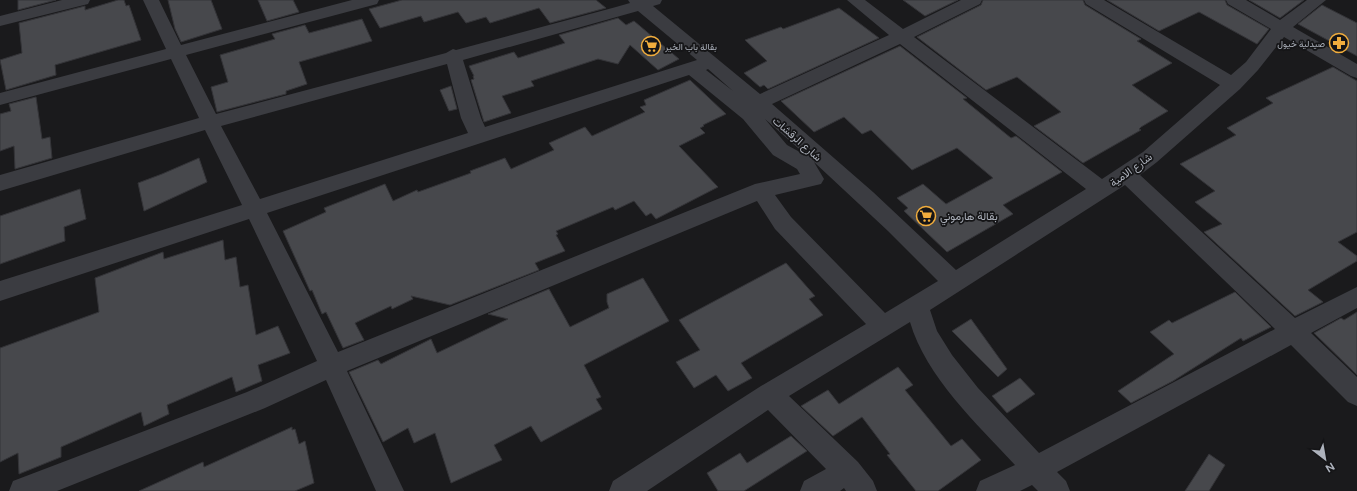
<svg xmlns="http://www.w3.org/2000/svg" width="1357" height="491" font-family="Figtree,Vazirmatn,sans-serif">
  <style>
    .building { fill: #47484c; stroke: #343438 }
    .lines { fill: none; stroke-linecap: round; stroke-linejoin: round }
    .minor { fill: #3b3c41; fill-rule: evenodd }
    .labels { text-anchor: middle; dominant-baseline: central; stroke-width: 3.5; stroke-linejoin: round; paint-order: stroke }
    .far-poi-label { font-size: 9px; fill: #adb2bc; stroke: #151517; text-anchor: end }
    .street-label { font-size: 11px; fill: #adb2bc; stroke: #151517 }
    .poi-label { font-size: 11px; fill: #adb2bc; stroke: #151517; text-anchor: start }
  </style>
  <rect width="100%" height="100%" fill="#1a1a1c"/>
  <path class="building" d="M 18,0 L 56,0 L 18,10 Z
    M 118,0 L 124,0 L 126,6 L 129,5 L 141,40 L 55,65 L 56,75 L 6,90 L 0,60 L 22,53 L 19,23 L 85,6 L 85,10 Z
    M 168,0 L 211,0 L 222,29 L 181,42 L 175,29 Z
    M 258,0 L 293,0 L 299,12 L 267,21 Z
    M 402,0 L 596,0 L 606,8 L 550,23 L 539,8 L 490,23 L 486,17 L 466,23 L 458,12 L 424,22 L 421,16 L 380,28 L 369,9 Z
    M 903,0 L 958,0 L 925,16 Z
    M 983,0 L 1083,0 L 1085,5 L 1141,39 L 1137,41 L 1172,63 L 1132,85 L 1168,111 L 1141,127 L 1139,129 L 1141,130 L 1083,163 L 1034,126 L 1061,112 L 1017,77 L 986,90 L 917,37 L 981,5 Z
    M 1107,0 L 1225,0 L 1227,5 L 1269,29 L 1257,44 L 1199,12 L 1159,31 Z
    M 1249,0 L 1304,0 L 1280,18 Z
    M 1322,5 L 1357,23 L 1357,56 L 1298,24 Z
    M 839,8 L 879,38 L 768,89 L 764,85 L 760,87 L 744,73 L 767,61 L 745,40 L 781,27 L 783,29 Z
    M 618,18 L 626,25 L 634,21 L 679,59 L 658,70 L 630,45 L 618,64 L 598,59 L 531,81 L 534,86 L 502,96 L 511,113 L 484,122 L 471,80 L 474,79 L 473,76 L 474,76 L 469,66 L 514,52 L 518,58 L 565,43 L 559,35 Z
    M 362,19 L 372,41 L 299,62 L 307,84 L 286,91 L 286,94 L 217,112 L 211,87 L 228,82 L 220,55 L 275,39 L 272,34 L 305,25 L 309,33 Z
    M 900,46 L 967,98 L 963,99 L 1011,138 L 1016,136 L 1062,172 L 1003,205 L 1013,214 L 947,252 L 904,211 L 908,208 L 897,198 L 923,184 L 946,204 L 993,178 L 957,148 L 912,170 L 871,130 L 862,134 L 844,117 L 814,132 L 781,101 Z
    M 1333,67 L 1357,81 L 1357,232 L 1338,242 L 1357,256 L 1357,261 L 1308,290 L 1323,302 L 1295,316 L 1204,232 L 1222,224 L 1195,202 L 1215,191 L 1180,164 L 1236,135 L 1227,128 L 1273,103 L 1266,98 Z
    M 690,80 L 726,114 L 703,125 L 704,126 L 700,128 L 705,133 L 679,146 L 718,187 L 656,219 L 651,213 L 646,216 L 634,201 L 615,210 L 613,207 L 556,231 L 558,234 L 556,235 L 565,251 L 535,263 L 539,270 L 450,305 L 411,296 L 413,299 L 392,309 L 391,306 L 355,323 L 364,340 L 343,348 L 326,312 L 322,314 L 312,290 L 310,291 L 283,231 L 326,212 L 324,208 L 385,184 L 393,201 L 417,190 L 418,192 L 471,173 L 470,171 L 505,158 L 511,169 L 554,150 L 549,143 L 585,127 L 592,136 L 645,112 L 640,107 L 646,105 L 644,100 Z
    M 451,86 L 457,109 L 449,111 L 440,90 Z
    M 36,97 L 42,139 L 50,137 L 52,158 L 15,169 L 14,146 L 0,151 L 0,114 L 11,111 L 9,104 Z
    M 199,158 L 207,182 L 144,211 L 138,183 L 162,174 Z
    M 80,189 L 86,219 L 64,227 L 65,241 L 0,264 L 0,216 Z
    M 223,240 L 225,260 L 236,257 L 240,287 L 248,285 L 256,335 L 278,326 L 290,353 L 258,365 L 262,381 L 236,392 L 232,377 L 167,405 L 169,414 L 144,426 L 141,412 L 61,447 L 61,457 L 19,474 L 18,453 L 0,462 L 0,348 L 99,312 L 95,278 L 163,252 L 164,259 Z
    M 786,263 L 815,296 L 809,299 L 823,315 L 741,363 L 752,378 L 728,391 L 716,375 L 694,388 L 676,362 L 700,350 L 679,320 Z
    M 643,278 L 669,321 L 584,365 L 601,397 L 596,399 L 602,409 L 541,442 L 531,426 L 494,445 L 502,460 L 451,483 L 435,433 L 414,443 L 408,428 L 383,442 L 349,372 L 378,360 L 381,364 L 431,339 L 437,353 L 508,319 L 488,314 L 549,289 L 570,327 L 609,308 L 607,302 L 607,294 Z
    M 1235,292 L 1271,327 L 1243,341 L 1241,338 L 1173,381 L 1131,403 L 1118,391 L 1174,354 L 1150,332 L 1169,320 L 1172,323 Z
    M 1357,312 L 1357,375 L 1314,333 L 1341,318 L 1344,320 Z
    M 971,319 L 1007,369 L 998,377 L 952,331 Z
    M 898,367 L 913,385 L 905,390 L 951,446 L 962,439 L 981,460 L 938,491 L 916,491 L 887,455 L 890,454 L 862,417 L 833,436 L 801,406 L 828,390 L 839,404 Z
    M 1020,378 L 1035,394 L 1007,413 L 992,396 Z
    M 292,427 L 292,430 L 295,429 L 299,444 L 305,441 L 314,483 L 295,491 L 139,491 L 203,462 L 204,467 Z
    M 791,436 L 807,451 L 744,491 L 718,491 L 707,473 L 740,453 L 747,463 Z
    M 1209,454 L 1225,465 L 1209,491 L 1185,491 Z"/>
  <g class="lines">
    <path class="minor" d="M 62,0 L 90,0 L 88,4 L 0,26 L 0,16 Z
      M 143,0 L 159,0 L 181,45 L 352,0 L 379,0 L 377,4 L 186,55 L 216,114 L 446,53 L 453,49 L 456,50 L 616,7 L 630,3 L 628,0 L 662,0 L 660,4 L 653,6 L 760,94 L 889,35 L 847,0 L 865,0 L 903,29 L 961,0 L 982,0 L 980,4 L 914,37 L 1102,179 L 1143,152 L 1220,85 L 1086,4 L 1084,0 L 1104,0 L 1231,75 L 1246,62 L 1271,29 L 1228,4 L 1226,0 L 1246,0 L 1280,20 L 1307,0 L 1326,0 L 1293,27 L 1357,64 L 1357,78 L 1351,76 L 1284,37 L 1258,70 L 1240,89 L 1157,162 L 1140,175 L 1295,318 L 1357,287 L 1357,308 L 1311,333 L 1357,377 L 1357,406 L 1348,402 L 1291,345 L 1057,472 L 1066,481 L 1070,491 L 1038,491 L 1032,485 L 1020,491 L 976,491 L 980,481 L 1015,465 C 977,424 926,377 910,322 L 789,396 L 858,462 L 873,481 L 877,491 L 846,491 L 844,488 L 840,491 L 800,491 L 804,481 L 826,469 L 768,410 L 647,491 L 609,491 L 613,481 L 761,386 L 866,324 L 775,229 L 757,201 L 347,371 L 404,491 L 376,491 L 326,380 L 265,408 L 57,491 L 9,491 L 13,481 L 247,392 L 317,361 L 249,219 L 0,301 L 0,281 L 242,205 L 205,130 L 0,191 L 0,175 L 199,118 L 171,59 L 0,105 L 0,93 L 166,49 ZM 638,11 L 697,60 L 485,127 L 481,118 L 463,60 ZM 900,44 L 1086,189 L 956,270 L 873,192 L 772,104 ZM 447,64 L 461,118 L 468,133 L 260,199 L 221,126 ZM 708,69 L 733,91 L 706,70 ZM 689,75 L 743,119 L 773,155 L 797,169 L 800,174 L 755,184 L 338,352 L 267,213 ZM 765,119 L 807,156 L 787,145 ZM 814,162 L 888,231 L 938,281 L 885,313 L 791,217 L 775,195 L 821,184 L 824,179 ZM 1125,185 L 1275,329 L 1039,453 L 978,388 L 952,355 L 937,331 L 930,310 Z"/>
  </g>
  <defs>
    <symbol id="pharmacy-ring" viewBox="-11 -11 22 22"><circle r="9.5" fill="#151517" stroke="#f1ad3d" stroke-width="1.5"/><path d="M-2-6h4v4h4v4h-4v4h-4v-4h-4v-4h4Z" fill="#f1ad3d"/></symbol>
    <symbol id="supermarket-ring" viewBox="-11 -11 22 22"><circle r="9.5" fill="#151517" stroke="#f1ad3d" stroke-width="1.5"/><path d="M-6-5.5h2.5l.6 2H6L4.5 2H-2.5L-4.4-4H-6ZM-1.5 3.2a1.3 1.3 0 1 0 .1 0ZM3 3.2a1.3 1.3 0 1 0 .1 0Z" fill="#f1ad3d"/></symbol>
  </defs>
  <g fill-rule="evenodd">
    <use href="#pharmacy-ring" x="1328" y="32" width="22" height="22"/>
    <use href="#supermarket-ring" x="640" y="35" width="22" height="22"/>
    <use href="#supermarket-ring" x="915" y="205" width="22" height="22"/>
  </g>
  <g class="labels">
    <g class="far-poi-label">
      <text x="1325" y="43">صيدلية خيول</text>
      <text x="665" y="46" text-anchor="start">بقالة باب الخير</text>
    </g>
    <g class="street-label">
      <text transform="translate(797 139) rotate(41)">شارع الرقشات</text>
      <text transform="translate(1131 170) rotate(-36)">شارع الامية</text>
    </g>
    <g class="poi-label">
      <text x="940" y="216">بقالة هارموني</text>
    </g>
  </g>
  <g transform="translate(1325 459) rotate(149)" stroke="#151517" stroke-width="3" paint-order="stroke">
  <path d="M0-3L7 15L0 10L-7 15Z" fill="#adb2bc"/>
  <text y="-6" font-size="11" font-weight="bold" text-anchor="middle" fill="#adb2bc">N</text>
  </g>
</svg>
